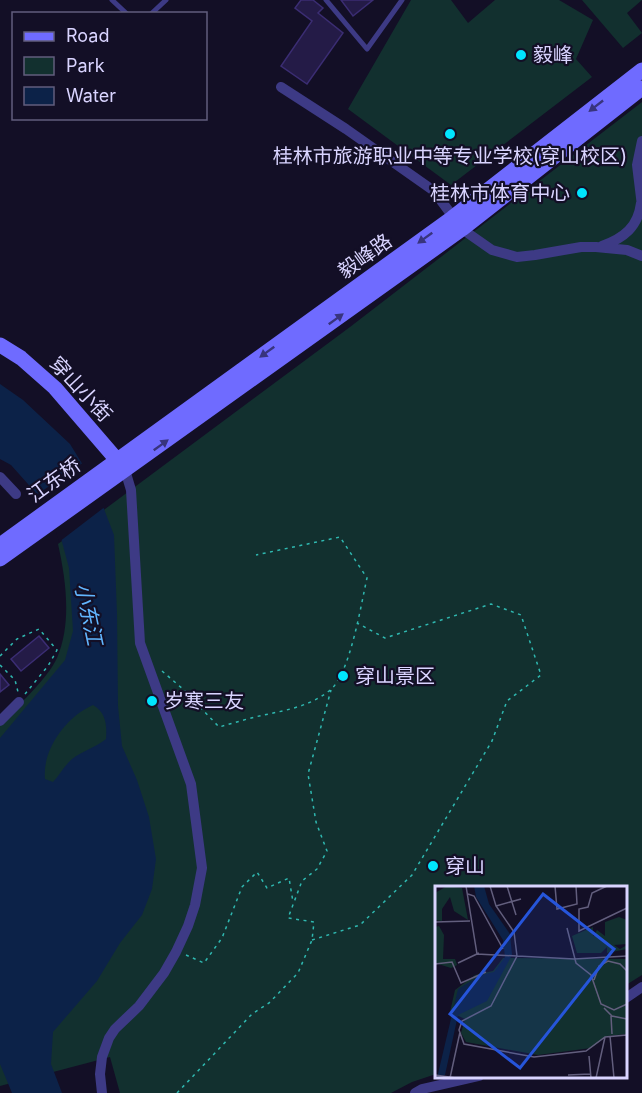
<svg xmlns="http://www.w3.org/2000/svg" width="642" height="1093" font-family="Inter,'Noto Sans SC',sans-serif">
  <style>
    .green { fill: #12302f }
    .water { fill: #0c2248; fill-rule: evenodd }
    .pier { fill: #130f26 }
    .building { fill: #241b47; stroke: #3b2d73; stroke-width: 1.5 }
    .lines { fill: none; stroke-linecap: round; stroke-linejoin: round }
    .path { stroke: #2fb8b0; stroke-width: 1.5; stroke-dasharray: 3 4.5; stroke-linecap: butt }
    .lane { stroke: #3d3a85; stroke-width: 5 }
    .street { stroke: #3d3a85; stroke-width: 10 }
    .secondary { stroke: #6f6bff; stroke-width: 15 }
    .oneway { fill: #38347d }
    .poi-dot { fill: #00e5ff; stroke: #130f26; stroke-width: 2 }
    .labels { text-anchor: middle; dominant-baseline: central; stroke-width: 4.5; stroke-linejoin: round; paint-order: stroke }
    .poi-label { font-size: 20px; fill: #d9d4ff; stroke: #130f26; text-anchor: start }
    .street-label { font-size: 20px; fill: #d9d4ff; stroke: #130f26 }
    .water-label { font-size: 21px; font-style: italic; fill: #62b6ff; stroke: #130f26 }
    .inset-road { fill: none; stroke: #625e7d; stroke-width: 1.5 }
    .view { fill: #2655da; fill-opacity: 0.15; stroke: #2655da; stroke-width: 3 }
    .inset-edge { fill: none; stroke: #d9d4ff; stroke-width: 3 }
  </style>
  <rect width="100%" height="100%" fill="#130f26"/>
  <path class="green" d="M 411,0 L 451,0 L 468,23 L 495,0 L 559,0 L 593,20 L 576,59 L 592,77 L 451,185 L 348,109 Z
    M 582,0 L 642,0 L 627,13 L 642,33 L 623,48 Z
    M 642,102 L 642,975 L 626,985 L 626,888 L 436,888 L 436,1074 L 412,1082 L 391,1093 L 120,1093 L 110,1057 L 0,1086 L 0,724 C 16,708 48,678 57,658 C 72,623 66,580 58,544 L 350,327 Z"/>
  <path class="water" d="M 0,384 L 23,400 L 70,444 L 94,483 L 114,535 L 117,614 L 118,706 L 122,746 L 137,780 L 149,817 L 156,859 L 152,889 L 142,915 L 120,943 L 97,981 L 53,1032 L 51,1064 L 62,1093 L 12,1093 L 0,1064 L 0,738 L 65,660 L 73,631 L 69,568 L 58,527 L 36,493 L 11,465 L 0,459 ZM 93,705 C 106,713 107,724 106,739 C 95,748 76,753 68,763 C 62,769 59,776 53,782 L 45,779 C 42,749 67,716 93,705 Z"/>
  <path class="pier" d="M 84,462 L 96,481 L 106,506 L 59,542 L 55,528 L 35,496 Z"/>
  <path class="building" d="M 301,0 L 313,0 L 323,8 L 318,13 L 343,33 L 307,84 L 281,66 L 312,21 L 295,8 Z
    M 341,0 L 373,0 L 353,16 Z
    M 39,636 L 49,648 L 21,671 L 11,659 Z
    M 0,674 L 9,685 L 0,692 Z"/>
  <g class="lines">
    <path class="path" d="M 0,656 L 17,639 L 39,629 L 57,650 L 48,666 L 25,694
      M 0,665 L 15,680 L 18,692
      M 162,671 L 184,690 L 219,727 C 234,723 249,718 264,715 C 287,710 310,706 329,691 C 350,676 361,604 367,578 L 340,537 L 256,555
      M 312,940 L 360,925 L 412,875 L 492,741 L 507,701 L 541,675 L 521,615 L 491,604 L 385,638 L 357,623
      M 186,955 L 204,963 L 222,938 L 242,887 L 257,872 L 267,888 L 289,878 L 293,902
      M 177,1093 L 252,1014 L 269,1003 L 298,973 L 312,940 L 314,922 L 288,918 L 302,881 L 317,869 L 327,851 L 316,822 L 308,774 L 331,690"/>
    <path class="lane" d="M 112,0 L 127,14
      M 326,0 L 367,49 L 402,0
      M 151,14 L 166,0"/>
    <path class="street" d="M 281,87 L 346,129 L 434,191 L 462,229 L 492,250 L 517,257 L 535,255 L 581,247 L 596,247 L 627,250 L 642,256
      M 642,141 L 637,165 L 642,206
      M 602,246 C 624,238 638,227 641,203
      M 0,477 L 16,494
      M 0,721 L 19,702
      M 626,998 L 642,987
      M 102,1093 L 100,1074 L 102,1057 L 109,1038 L 115,1029 L 139,1006 L 164,973 L 176,952 L 188,926 L 195,905 L 202,868 L 191,784 L 140,643 L 131,490 L 125,470
      M 415,1093 L 422,1089 L 479,1076"/>
    <path class="secondary" d="M 0,345 L 21,358 L 55,388 L 123,467
      M 0,545 L 452,218 L 642,70
      M 0,559 L 462,229 L 642,88"/>
  </g>
  <defs><path id="oneway-solid" d="M-6-.8H1V-3.2L6.5 0L1 3.2V.8H-6Z" transform="scale(1.5)"/></defs>
  <g class="oneway">
    <use href="#oneway-solid" transform="translate(596 106) rotate(142)"/>
    <use href="#oneway-solid" transform="translate(425 238) rotate(144)"/>
    <use href="#oneway-solid" transform="translate(336 319) rotate(-36)"/>
    <use href="#oneway-solid" transform="translate(267 352) rotate(144)"/>
    <use href="#oneway-solid" transform="translate(161 445) rotate(-36)"/>
  </g>
  <g class="poi-dot">
    <circle cx="521" cy="55" r="6"/>
    <circle cx="450" cy="134" r="6"/>
    <circle cx="582" cy="193" r="6"/>
    <circle cx="343" cy="676" r="6"/>
    <circle cx="152" cy="701" r="6"/>
    <circle cx="433" cy="866" r="6"/>
  </g>
  <g class="labels">
    <g class="poi-label">
      <text x="533" y="55">毅峰</text>
      <text x="450" y="156" text-anchor="middle">桂林市旅游职业中等专业学校(穿山校区)</text>
      <text x="570" y="193" text-anchor="end">桂林市体育中心</text>
      <text x="355" y="676">穿山景区</text>
      <text x="164" y="701">岁寒三友</text>
      <text x="445" y="866">穿山</text>
    </g>
    <g class="street-label">
      <text transform="translate(365 256) rotate(-36)">毅峰路</text>
      <text transform="translate(81 389) rotate(47)">穿山小街</text>
      <text transform="translate(54 480) rotate(-36)">江东桥</text>
    </g>
    <g class="water-label">
      <text transform="translate(89 614) rotate(78)">小东江</text>
    </g>
  </g>
  <g transform="translate(435 886)">
    <rect width="192" height="192" fill="#130f26"/>
    <path d="M 12,0 L 27,2 L 33,34 L 19,25 L 15,11 L 7,23 L 7,35 L 0,34 L 0,7 ZM 184,31 L 192,34 L 192,58 L 179,59 L 185,63 L 192,59 L 192,63 L 172,67 L 172,61 L 166,67 L 142,67 L 137,50 L 158,41 L 158,50 L 163,50 L 159,49 L 162,44 L 170,50 L 170,36 ZM 4,40 L 9,49 L 8,73 L 20,73 L 22,79 L 16,82 L 0,77 L 0,41 ZM 68,72 L 192,73 L 192,148 L 172,150 L 156,162 L 103,169 L 31,156 L 26,147 L 30,133 L 15,126 L 20,104 L 40,89 L 58,85 Z" fill="#12302f"/>
    <path d="M 39,0 L 49,0 L 54,18 L 75,48 L 77,69 L 52,115 L 23,129 L 10,189 L 2,192 L 23,103 L 46,89 L 59,86 L 70,71 L 68,54 L 41,11 Z" fill="#0c2248"/>
    <path class="inset-road" d="M 31,0 L 42,68 L 139,73 L 192,70M 55,0 L 61,20 L 79,46 L 82,70 L 56,120 L 27,135 L 24,144 L 29,158 L 99,171 L 151,165 L 170,151 L 192,149M 72,0 L 81,29M 120,0 L 122,23 L 142,18 L 141,0M 172,0 L 157,7 L 153,21 L 144,23 L 144,45 L 192,22 L 192,15M 33,8 L 39,10 L 68,63M 61,20 L 86,13M 0,36 L 35,35M 132,42 L 141,77 L 156,89 L 166,118 L 179,124 L 192,118M 23,77 L 44,67M 0,78 L 17,76 L 26,97 L 51,86M 159,94 L 164,80 L 173,75 L 185,78 L 192,85M 169,122 L 177,130 L 192,133M 176,130 L 177,148M 175,150 L 179,192M 154,170 L 156,192M 0,189 L 21,192M 133,189 L 155,188M 15,192 L 25,146M 161,192 L 170,151"/>
    <path class="view" d="M 108,8 L 179,63 L 85,182 L 15,128 Z"/>
    <rect width="192" height="192" class="inset-edge"/>
  </g>
  <rect x="12" y="12" width="195" height="108" fill="#130f26" stroke="#625e7d" stroke-width="1.5"/>
  <rect x="24" y="32" width="30" height="9" fill="#6f6bff" stroke="#625e7d" stroke-width="1.5"/>
  <text x="66" y="42" font-size="18" fill="#d9d4ff">Road</text>
  <rect x="24" y="57" width="30" height="18" fill="#12302f" stroke="#625e7d" stroke-width="1.5"/>
  <text x="66" y="72" font-size="18" fill="#d9d4ff">Park</text>
  <rect x="24" y="87" width="30" height="18" fill="#0c2248" stroke="#625e7d" stroke-width="1.5"/>
  <text x="66" y="102" font-size="18" fill="#d9d4ff">Water</text>
</svg>
